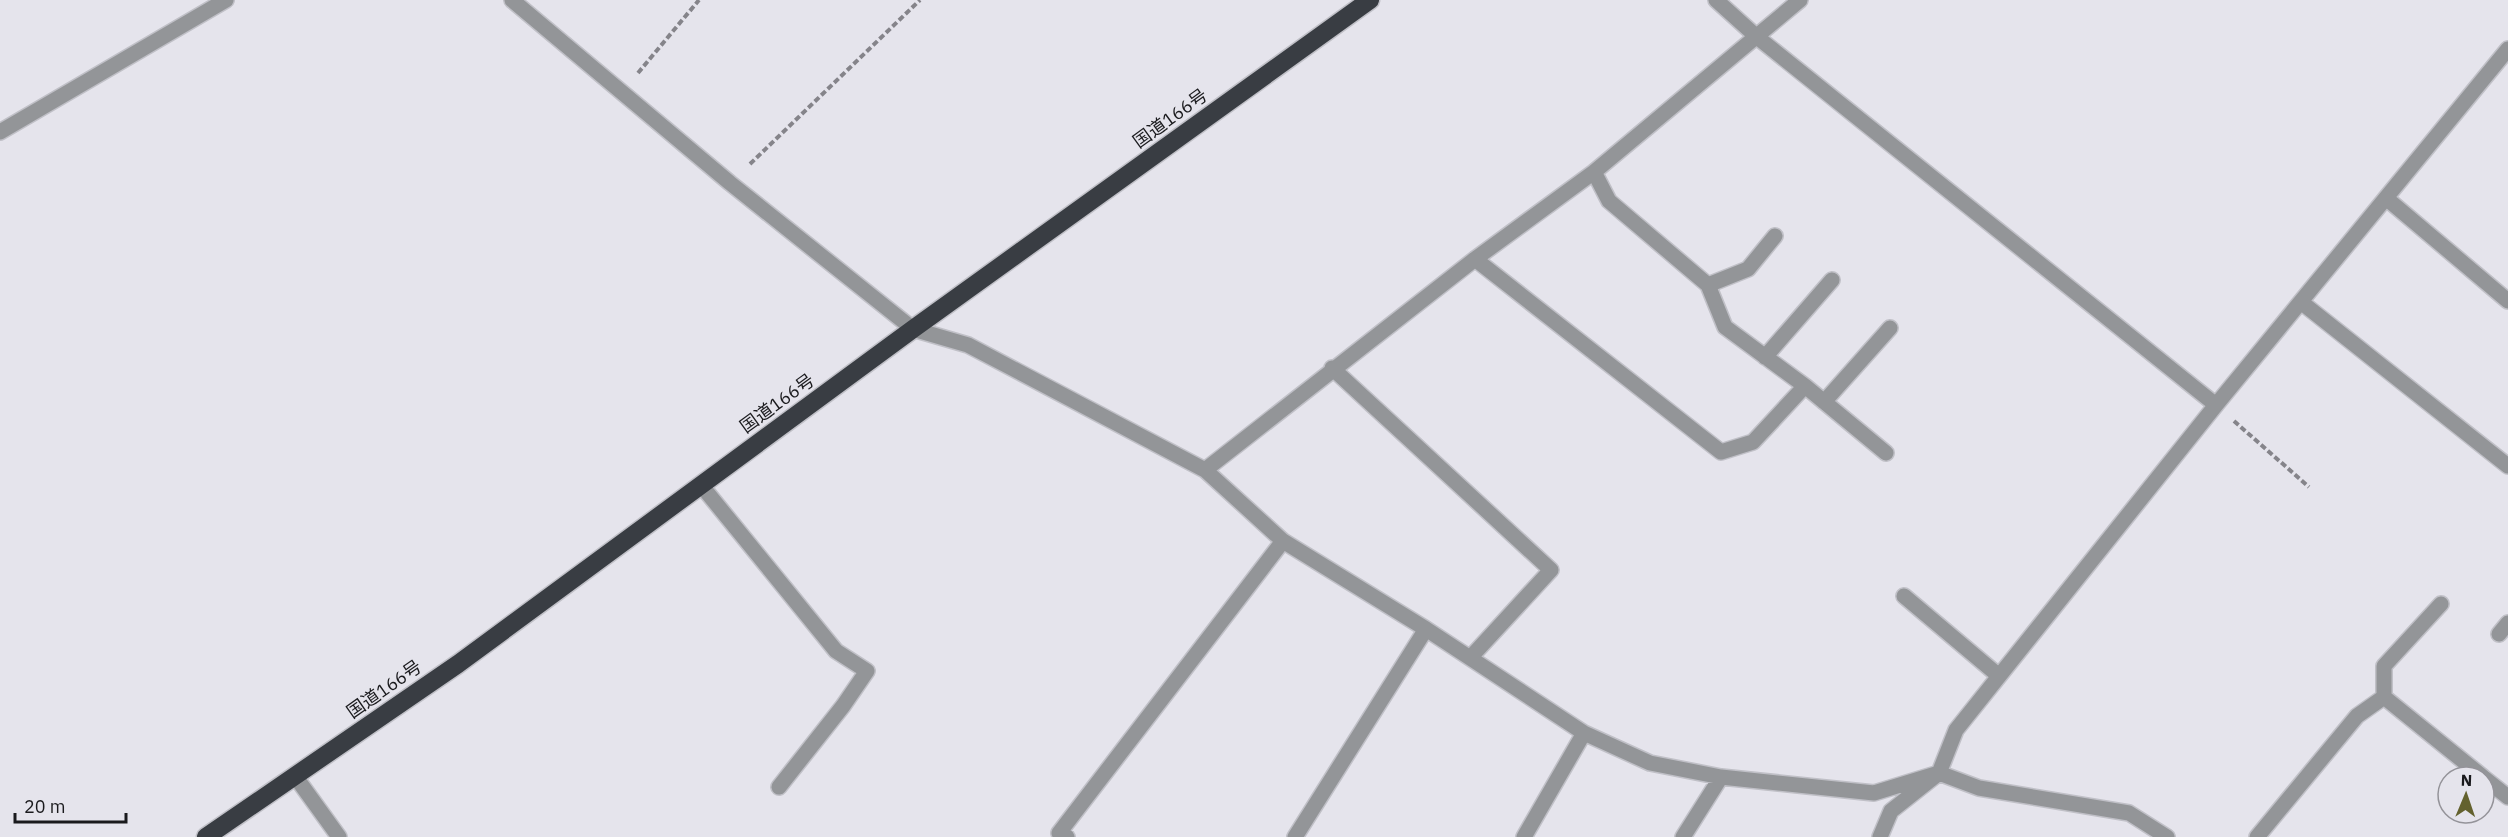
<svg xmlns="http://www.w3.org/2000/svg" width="2508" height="837" font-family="'IBM Plex Sans','Noto Sans JP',sans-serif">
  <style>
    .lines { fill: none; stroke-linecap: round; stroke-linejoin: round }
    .minor-casing { stroke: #c0c0c7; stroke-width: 18 }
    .highway-casing { stroke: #c0c0c7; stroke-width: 21 }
    .path { stroke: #85848a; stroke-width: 4; stroke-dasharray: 6 3; stroke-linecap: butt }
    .minor { stroke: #939598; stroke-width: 15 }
    .highway { stroke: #393d43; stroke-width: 18 }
    .labels { text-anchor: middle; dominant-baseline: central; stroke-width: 4.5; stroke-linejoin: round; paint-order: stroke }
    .street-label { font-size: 18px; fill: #1a1a1d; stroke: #e5e4ec }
  </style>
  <rect width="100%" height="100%" fill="#e5e4ec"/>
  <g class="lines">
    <defs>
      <path id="minor" d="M 512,0 L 730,183 L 913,329 L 968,345 L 1205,470 L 1283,541 L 1426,629 L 1584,733 L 1650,763 L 1721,777 L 1874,793 L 1939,773 L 1979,788 L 2129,813 L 2167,837
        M 1716,0 L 1757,37 L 2216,405
        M 0,132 L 226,0
        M 2386,198 L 2508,301
        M 1475,259 L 1721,452 L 1753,442 L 1805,386 L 1725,327 L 1708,285 L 1609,201 L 1594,172
        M 1708,285 L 1748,269 L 1775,236
        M 2301,302 L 2508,466
        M 1765,357 L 1832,280
        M 1332,368 L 1551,570 L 1470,658
        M 1805,386 L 1886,453
        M 1824,402 L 1890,328
        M 1205,470 L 1475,259 L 1594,172 L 1800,0
        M 701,485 L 836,651 L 867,671 L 843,706 L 779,787
        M 1904,596 L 1999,676
        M 2499,634 L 2508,623
        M 2384,697 L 2384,666 L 2441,604
        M 295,776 L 339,837
        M 2484,778 L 2508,797
        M 1067,837 L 1059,833 L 1283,541
        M 1295,837 L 1426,629
        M 1524,837 L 1584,733
        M 1683,837 L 1721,777
        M 1880,837 L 1891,811 L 1939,773 L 1956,730 L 2216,405 L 2508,49
        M 2257,837 L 2357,716 L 2384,697 L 2483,777"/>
      <path id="highway" d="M 206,837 L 458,664 L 913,329 L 1370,0"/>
    </defs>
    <use href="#minor" class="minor-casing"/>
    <use href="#highway" class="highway-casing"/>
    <path class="path" d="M 638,73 L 699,0
      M 750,164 L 920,0
      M 2234,421 L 2309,487"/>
    <use href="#minor" class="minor"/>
    <use href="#highway" class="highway"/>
  </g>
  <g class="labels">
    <g class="street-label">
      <text transform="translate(1170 118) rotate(-36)">国道166号</text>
      <text transform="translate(777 403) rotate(-36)">国道166号</text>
      <text transform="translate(384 689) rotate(-35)">国道166号</text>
    </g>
  </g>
  <g transform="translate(2466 795) rotate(2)"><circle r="28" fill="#e5e4ec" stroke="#949399" stroke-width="1.5"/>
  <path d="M0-4.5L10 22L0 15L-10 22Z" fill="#63612e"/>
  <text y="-9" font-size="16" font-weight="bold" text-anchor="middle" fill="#1a1a1d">N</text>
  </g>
  <path d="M15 813v9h111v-9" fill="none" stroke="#1a1a1d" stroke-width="3"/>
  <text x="24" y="813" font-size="18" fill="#1a1a1d" stroke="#e5e4ec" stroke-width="4.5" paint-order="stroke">20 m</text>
</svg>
